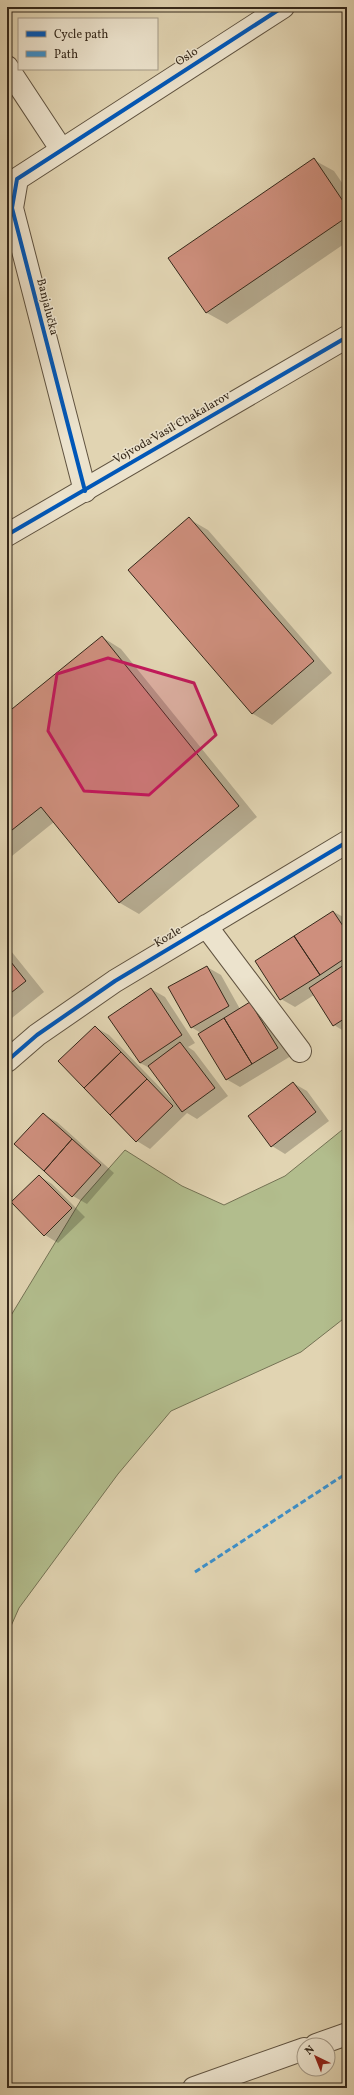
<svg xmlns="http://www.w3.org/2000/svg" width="354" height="2095" font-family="Vollkorn,serif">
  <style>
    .green { fill: #b2bd8d; stroke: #747254 }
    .shadow { fill: #0003 }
    .building { fill: #ce8f7d; stroke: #35281a }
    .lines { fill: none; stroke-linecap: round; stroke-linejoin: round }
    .minor-casing { stroke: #605340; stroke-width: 24 }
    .tertiary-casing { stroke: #605340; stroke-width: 24 }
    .minor { stroke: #ece3cd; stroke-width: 22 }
    .tertiary { stroke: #ece3cd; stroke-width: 22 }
    .quiet { stroke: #3d8fc9; stroke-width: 3; stroke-dasharray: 6 3; stroke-linecap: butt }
    .cycleway-casing { stroke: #ece3cd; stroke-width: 6 }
    .cycleway { stroke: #0057b8; stroke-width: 4 }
    .marked { fill: #c2185b; fill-opacity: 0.2; stroke: #c2185b; stroke-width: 3; stroke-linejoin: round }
    .labels { text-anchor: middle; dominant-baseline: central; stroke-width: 3; stroke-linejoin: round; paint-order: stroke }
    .street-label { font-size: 12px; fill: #35281a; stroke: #ece3cd }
  </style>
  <rect width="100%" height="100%" fill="#e1d4b2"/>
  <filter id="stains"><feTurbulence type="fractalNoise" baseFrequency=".005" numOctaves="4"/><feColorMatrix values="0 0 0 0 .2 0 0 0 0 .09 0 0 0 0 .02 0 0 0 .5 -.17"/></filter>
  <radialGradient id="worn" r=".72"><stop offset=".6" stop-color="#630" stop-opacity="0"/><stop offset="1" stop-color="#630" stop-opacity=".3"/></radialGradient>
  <path class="green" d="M 347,1126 L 347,1316 L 301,1352 L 171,1411 L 118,1474 L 19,1608 L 7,1635 L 7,1322 L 81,1200 L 125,1150 L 182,1186 L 224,1205 L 285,1176 Z"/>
  <path class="shadow" d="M 314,160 L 334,171 L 347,190 L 347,242 L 227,324 L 207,313 L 170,258 Z
    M 189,519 L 208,530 L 332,673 L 272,725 L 253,714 L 129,571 Z
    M 102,637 L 121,649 L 257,817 L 139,914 L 120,903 L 54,822 L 7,860 L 7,714 Z
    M 334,912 L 347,919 L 347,1033 L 334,1025 L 314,995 L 295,1007 L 281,999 L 256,962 Z
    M 7,946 L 44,992 L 7,1022 Z
    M 207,967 L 221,975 L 240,1009 L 250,1003 L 291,1056 L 240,1087 L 226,1079 L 201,1033 L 191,1027 Z
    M 151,989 L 165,997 L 195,1043 L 188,1047 L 194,1051 L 228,1096 L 197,1119 L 187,1113 L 150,1149 L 137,1141 L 95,1027 L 109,1035 L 177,1105 L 152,1069 L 140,1063 Z
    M 293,1083 L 307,1091 L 329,1121 L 285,1154 L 272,1146 Z
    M 43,1114 L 57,1122 L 114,1173 L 87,1204 L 73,1196 L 15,1144 Z
    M 39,1176 L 52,1184 L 85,1217 L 58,1243 L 45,1235 Z"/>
  <path class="building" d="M 314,158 L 347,207 L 347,217 L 206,313 L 168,258 Z
    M 189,517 L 314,661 L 252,714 L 128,570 Z
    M 102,636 L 239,806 L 119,903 L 41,807 L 7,834 L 7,713 Z
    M 333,911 L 347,932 L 347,957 L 320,975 L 294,936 Z
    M 294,936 L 320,975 L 280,1000 L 255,961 Z
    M 7,957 L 26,981 L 7,996 Z
    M 347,963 L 347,1017 L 333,1026 L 309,988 Z
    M 207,966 L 229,1006 L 191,1028 L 168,987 Z
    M 151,988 L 182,1035 L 140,1063 L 108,1017 Z
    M 250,1002 L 278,1048 L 252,1064 L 224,1018 Z
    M 224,1018 L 252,1064 L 226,1080 L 198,1034 Z
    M 95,1026 L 121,1052 L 84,1088 L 58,1061 Z
    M 180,1042 L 215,1088 L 182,1112 L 148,1066 Z
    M 121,1052 L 147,1079 L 110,1115 L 84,1088 Z
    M 147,1079 L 173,1106 L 136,1142 L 110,1115 Z
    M 293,1082 L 316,1112 L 271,1147 L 248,1116 Z
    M 43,1113 L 72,1139 L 44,1171 L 14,1144 Z
    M 72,1139 L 101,1165 L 72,1197 L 44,1171 Z
    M 39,1175 L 72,1208 L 44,1236 L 11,1202 Z"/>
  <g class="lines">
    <defs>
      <path id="minor" d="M 7,67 L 61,149
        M 85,491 L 12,208 L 17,179 L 283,7
        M 206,926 L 300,1051
        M 7,1061 L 37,1035 L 115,981 L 347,842
        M 316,2045 L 347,2034
        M 194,2088 L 304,2049"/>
      <path id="tertiary" d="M 7,535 L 347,337"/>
    </defs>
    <use href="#minor" class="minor-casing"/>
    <use href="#tertiary" class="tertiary-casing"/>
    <use href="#minor" class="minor"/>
    <use href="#tertiary" class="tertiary"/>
    <path class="quiet" d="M 195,1572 L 347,1473"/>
    <defs>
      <path id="cycleway" d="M 85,491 L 12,208 L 17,179 L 283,7
        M 7,535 L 347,337
        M 7,1061 L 37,1035 L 115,981 L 347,842"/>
    </defs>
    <use href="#cycleway" class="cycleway-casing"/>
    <use href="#cycleway" class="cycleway"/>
  </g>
  <path class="marked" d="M 108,658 L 194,683 L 216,735 L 149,795 L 84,791 L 48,731 L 57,674 Z"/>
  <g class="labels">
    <g class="street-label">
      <text transform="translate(187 57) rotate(-33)">Oslo</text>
      <text transform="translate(47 307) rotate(76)">Banjalučka</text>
      <text transform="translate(172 428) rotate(-30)">Vojvoda Vasil Chakalarov</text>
      <text transform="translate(168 937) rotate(-31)">Kozle</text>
    </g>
  </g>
  <rect width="354" height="2095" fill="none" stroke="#e1d4b2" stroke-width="24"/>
  <rect x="8" y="8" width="338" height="2079" fill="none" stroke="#35281a" stroke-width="2"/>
  <rect x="12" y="12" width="330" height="2071" fill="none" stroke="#35281a"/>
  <rect x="18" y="18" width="140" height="52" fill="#ece3cd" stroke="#a39885"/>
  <rect x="26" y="31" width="20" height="6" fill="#0057b8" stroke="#a39885"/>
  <text x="54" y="38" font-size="12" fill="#35281a">Cycle path</text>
  <rect x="26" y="51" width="20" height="6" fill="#3d8fc9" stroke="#a39885"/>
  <text x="54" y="58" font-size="12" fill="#35281a">Path</text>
  <g transform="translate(316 2057) rotate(317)"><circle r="19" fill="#ece3cd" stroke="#a39885"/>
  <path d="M0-3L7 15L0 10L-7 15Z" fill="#8f2418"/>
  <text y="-6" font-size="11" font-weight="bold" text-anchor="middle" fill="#35281a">N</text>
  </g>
  <rect width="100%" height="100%" filter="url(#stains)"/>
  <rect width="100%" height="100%" fill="url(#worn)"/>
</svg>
